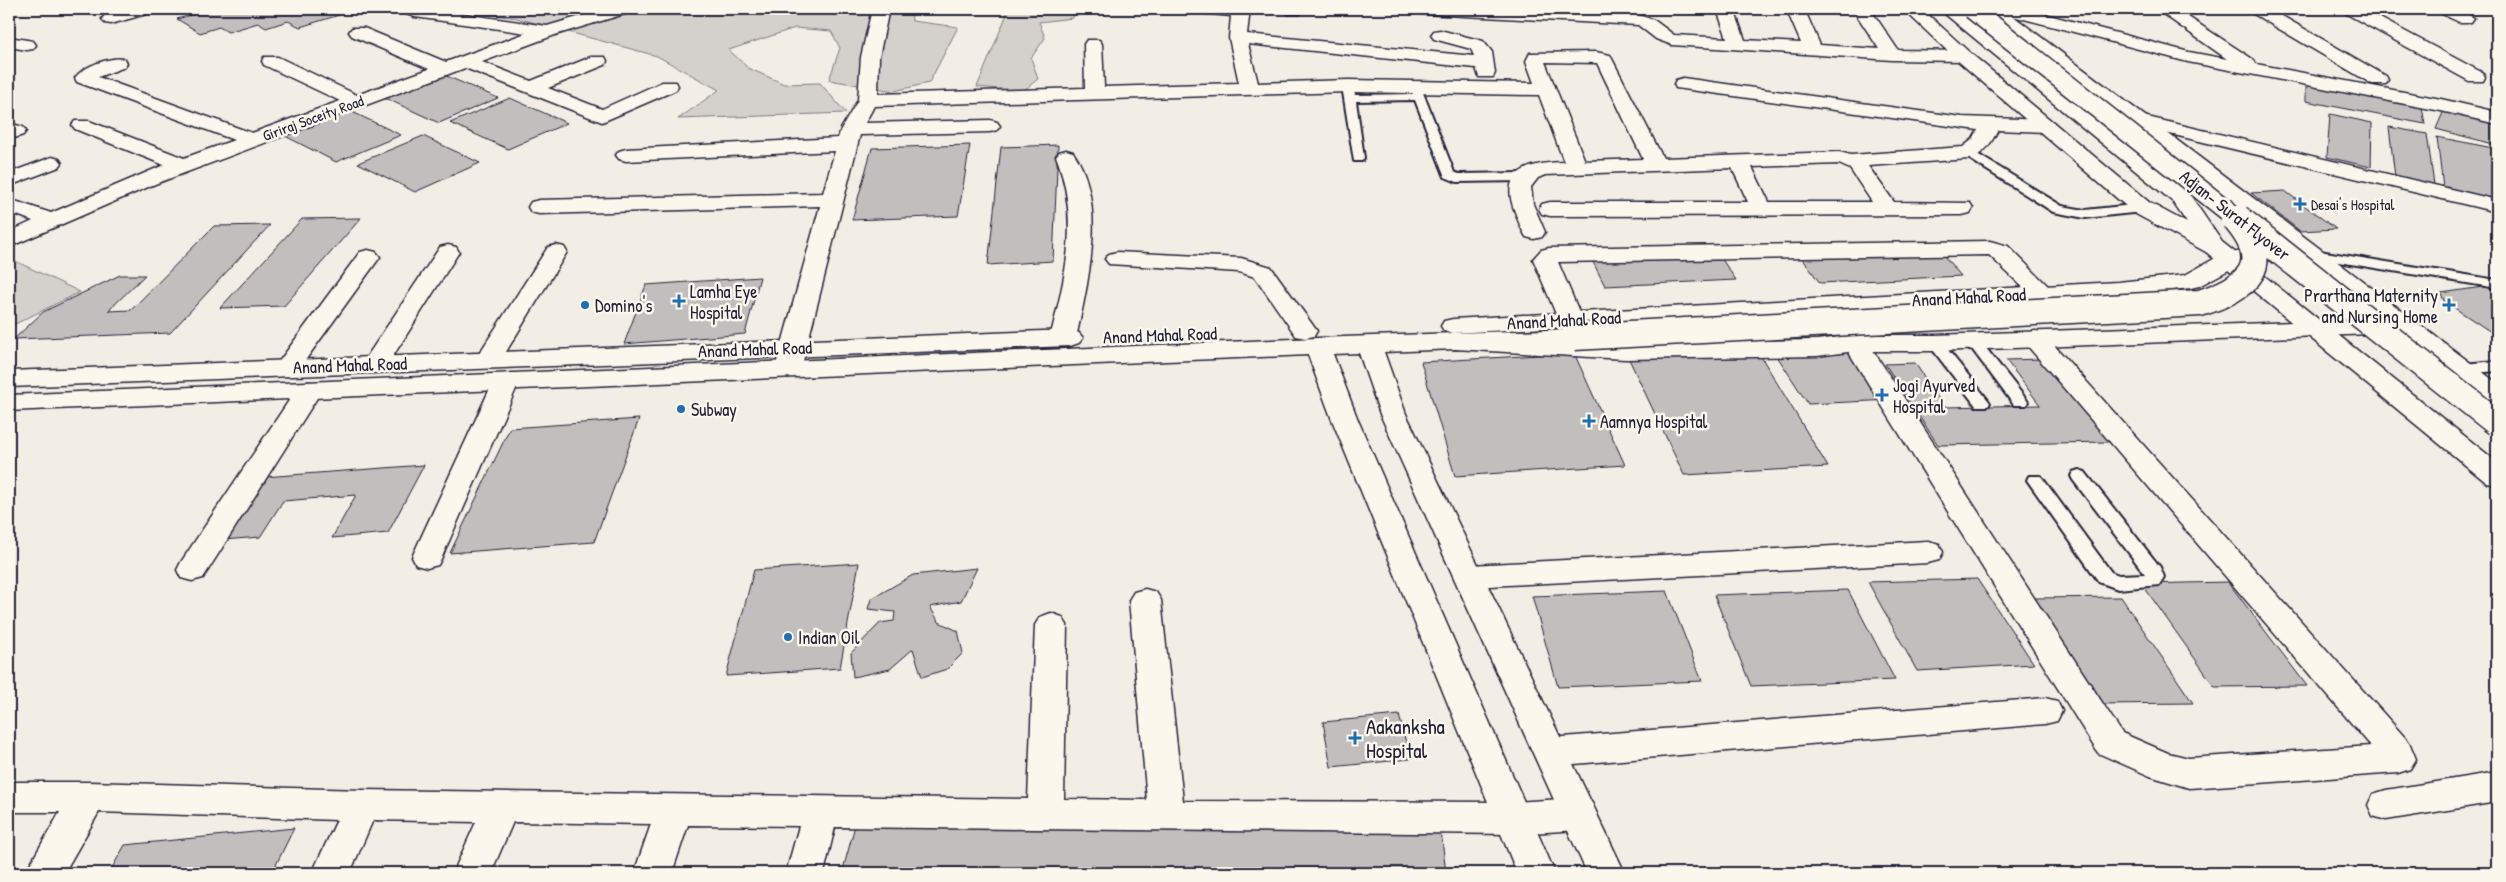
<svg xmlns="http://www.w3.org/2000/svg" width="2506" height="882" font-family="'Patrick Hand',sans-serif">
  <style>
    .green { fill: #d4d1cc; stroke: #7b7a84 }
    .building { fill: #c2bebe; stroke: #22223b }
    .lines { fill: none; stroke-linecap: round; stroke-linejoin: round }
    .lane-casing { stroke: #22223b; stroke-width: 4 }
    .street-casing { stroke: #22223b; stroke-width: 3 }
    .secondary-casing { stroke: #22223b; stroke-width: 3 }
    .highway-casing { stroke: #22223b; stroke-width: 3 }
    .lane { fill: #fbf7ec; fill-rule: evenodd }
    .street { fill: #fbf7ec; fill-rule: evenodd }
    .secondary { fill: #fbf7ec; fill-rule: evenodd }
    .highway { fill: #fbf7ec; fill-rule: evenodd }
    .highway-bridge-far1-casing { stroke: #22223b; stroke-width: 22; stroke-linecap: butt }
    .highway-bridge-casing { stroke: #22223b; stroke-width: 29; stroke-linecap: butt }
    .highway-bridge-far1 { stroke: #fbf7ec; stroke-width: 19 }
    .highway-bridge { stroke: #fbf7ec; stroke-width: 26 }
    .poi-dot { fill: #1f6fb2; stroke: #fbf7ec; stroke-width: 2 }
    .labels { text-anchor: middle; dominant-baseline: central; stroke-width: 5; stroke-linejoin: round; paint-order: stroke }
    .far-street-label { font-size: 15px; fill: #22223b; stroke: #fbf7ec }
    .far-poi-label { font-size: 15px; fill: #22223b; stroke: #fbf7ec; text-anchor: start }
    .street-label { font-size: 18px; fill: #22223b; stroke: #fbf7ec }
    .poi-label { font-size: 18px; fill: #22223b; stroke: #fbf7ec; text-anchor: start }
    .near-poi-label { font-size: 21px; fill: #22223b; stroke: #fbf7ec; text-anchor: start }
  </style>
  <rect width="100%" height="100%" fill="#f2eee5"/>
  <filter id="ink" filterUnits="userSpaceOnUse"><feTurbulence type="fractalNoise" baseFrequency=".02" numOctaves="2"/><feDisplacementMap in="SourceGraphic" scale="10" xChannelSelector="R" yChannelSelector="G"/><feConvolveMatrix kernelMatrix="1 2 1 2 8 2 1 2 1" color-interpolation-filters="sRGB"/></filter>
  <g filter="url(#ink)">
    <path class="green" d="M 445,9 L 911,9 L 912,21 L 958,27 L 929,83 L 894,91 L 829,80 L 840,48 L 831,31 L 795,28 L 729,50 L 748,68 L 784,84 L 820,83 L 846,113 L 678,119 L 719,90 L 657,56 L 517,18 Z
      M 1009,9 L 1075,9 L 1073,18 L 1039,22 L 1045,38 L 1031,58 L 1038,79 L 1023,91 L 977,87 Z
      M 9,258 L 80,292 L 9,327 Z"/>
    <path class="building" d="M 190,9 L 343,9 L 349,12 L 300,27 L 288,21 L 266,28 L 258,23 L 228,32 L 219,27 L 200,33 L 177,19 L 198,13 Z
      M 444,75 L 498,98 L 439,123 L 385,98 Z
      M 2306,85 L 2422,107 L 2425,124 L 2306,101 Z
      M 510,98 L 567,123 L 508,149 L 450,123 Z
      M 2445,108 L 2497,121 L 2497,145 L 2436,129 Z
      M 348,110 L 401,135 L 336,162 L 283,135 Z
      M 2330,114 L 2372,123 L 2371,167 L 2327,157 Z
      M 2389,127 L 2427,134 L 2434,185 L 2395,177 Z
      M 423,136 L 480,163 L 415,192 L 358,163 Z
      M 2437,137 L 2493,148 L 2497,174 L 2497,199 L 2443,188 Z
      M 970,145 L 958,216 L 852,220 L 872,148 Z
      M 1058,145 L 1053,261 L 988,265 L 1001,147 Z
      M 2285,191 L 2336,229 L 2300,231 L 2251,193 Z
      M 361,218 L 284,306 L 220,308 L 302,219 Z
      M 270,225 L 170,333 L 14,339 L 43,312 L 120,275 L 145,275 L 108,311 L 131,310 L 214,226 Z
      M 1940,251 L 1961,276 L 1820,283 L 1802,258 Z
      M 1719,255 L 1736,280 L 1605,286 L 1592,260 Z
      M 760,277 L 745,334 L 624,344 L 646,285 Z
      M 2490,286 L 2497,288 L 2497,336 L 2444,301 L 2441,293 Z
      M 1757,350 L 1828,467 L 1684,475 L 1628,357 Z
      M 1856,351 L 1891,400 L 1808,404 L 1777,356 Z
      M 1574,353 L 1625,465 L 1455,476 L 1421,362 Z
      M 2044,359 L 2109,442 L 1938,445 L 1885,364 L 1915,363 L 1944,407 L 2040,405 L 2006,360 Z
      M 639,419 L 594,542 L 450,553 L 510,428 Z
      M 424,465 L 388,533 L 332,538 L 356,495 L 283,501 L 260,537 L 223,540 L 264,477 Z
      M 859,563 L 840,668 L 726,676 L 754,570 Z
      M 977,568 L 961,601 L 930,607 L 939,622 L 958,631 L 963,653 L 947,669 L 922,677 L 913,649 L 890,669 L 853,677 L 851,653 L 880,623 L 894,621 L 895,612 L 868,609 L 871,599 L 913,575 Z
      M 1977,579 L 2034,664 L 1917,671 L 1868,582 Z
      M 2228,582 L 2307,686 L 2215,687 L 2142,584 Z
      M 1848,590 L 1895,680 L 1751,686 L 1714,595 Z
      M 1667,591 L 1702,681 L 1558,687 L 1532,596 Z
      M 2121,597 L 2193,703 L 2099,704 L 2034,598 Z
      M 1399,715 L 1410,759 L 1331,767 L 1323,722 Z
      M 856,822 L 1440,822 L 1446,873 L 842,873 Z
      M 294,828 L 272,873 L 109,873 L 125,845 Z"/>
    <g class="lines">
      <defs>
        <path id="lane" d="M 1348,83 L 1354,86 L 1355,95 L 1413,94 L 1410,87 L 1412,85 L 1420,85 L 1454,172 L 1459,174 L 1524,173 L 1530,177 L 1524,181 L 1457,182 L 1445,177 L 1415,100 L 1356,101 L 1364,158 L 1362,161 L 1354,161 L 1342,86 Z
          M 1969,149 L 2062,206 L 2085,210 L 2142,204 L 2148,208 L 2142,212 L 2085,218 L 2053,212 L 1965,156 L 1963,153 Z
          M 2313,250 L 2497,280 L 2497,288 L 2308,257 L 2306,254 Z
          M 1973,337 L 1978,338 L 2026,399 L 2028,402 L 2026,405 L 2014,405 L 1966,341 Z
          M 1935,339 L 1940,340 L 1988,400 L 1990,403 L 1988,406 L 1976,406 L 1930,346 L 1928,343 L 1930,340 Z
          M 2497,361 L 2497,371 L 2463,374 L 2455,369 L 2463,364 Z
          M 2079,470 L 2085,472 L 2160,567 L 2164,577 L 2159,585 L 2118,589 L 2099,582 L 2027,480 L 2029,476 L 2041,476 L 2111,572 L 2119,575 L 2145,574 L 2073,480 L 2071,476 L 2073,472 Z"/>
        <path id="street" d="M 127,9 L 153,9 L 150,13 L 111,24 L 105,23 L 102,19 L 105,15 Z
          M 401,9 L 428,9 L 547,26 L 605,9 L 630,9 L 628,13 L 555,35 L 482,62 L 531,81 L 591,57 L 605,57 L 607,61 L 605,65 L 548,88 L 602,109 L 662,82 L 676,82 L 678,86 L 676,90 L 602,122 L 465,68 L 155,184 L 9,247 L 9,232 L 33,221 L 9,212 L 9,199 L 51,213 L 164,165 L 75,129 L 72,125 L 75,121 L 89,121 L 184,158 L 234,140 L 77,82 L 75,78 C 83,66 111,56 125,59 L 127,63 L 125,67 L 98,77 L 252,133 L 340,101 L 264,65 L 262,61 L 264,57 L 278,57 L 357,95 L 429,69 L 352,36 L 349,32 L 352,28 L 364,28 L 446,62 L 526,33 L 415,17 L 403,13 Z
          M 872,9 L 889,9 L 879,57 L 878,94 L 1085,88 L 1084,44 L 1087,40 L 1099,40 L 1102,44 L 1104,87 L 1239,83 L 1229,38 L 1231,16 L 1200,13 L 1197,9 L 1250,9 L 1247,34 L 1474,56 L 1471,49 L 1434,39 L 1431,35 L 1434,31 L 1440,30 L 1483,41 L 1492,52 L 1495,73 L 1493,77 L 1479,77 L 1476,68 L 1248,44 L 1258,83 L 1348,80 L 1534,83 L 1526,61 L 1530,53 L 1596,52 L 1610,55 L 1663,158 L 1839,152 L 1851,155 L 1963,147 L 1973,139 L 1978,130 L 1676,88 L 1674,84 L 1676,80 L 1683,78 L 1962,117 L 2046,120 L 2053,122 L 2056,126 L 2053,130 L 2046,132 L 1998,130 C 1991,143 1984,155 1969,159 L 1868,166 L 1894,202 L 1970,203 L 1973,208 L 1970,213 L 1962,215 L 1550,216 L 1542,214 L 1539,209 L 1542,204 L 1550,202 L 1748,202 L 1732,168 L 1545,175 L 1538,178 L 1531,187 L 1533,204 L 1545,232 L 1542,237 L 1534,239 L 1526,237 C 1521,229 1518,220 1515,212 C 1498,170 1530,163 1564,162 L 1539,95 L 1348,92 L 874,106 L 865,123 L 990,120 L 997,122 L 1000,126 L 997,130 L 990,132 L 860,135 L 801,369 L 797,374 L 788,377 L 779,374 L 775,369 L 820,206 L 539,214 L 531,212 L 528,207 L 531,202 L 539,200 L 823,193 L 835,151 L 626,161 L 619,159 L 616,155 L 619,151 L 626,149 L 838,138 L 841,129 L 858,100 L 861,57 ZM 1545,62 L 1597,63 L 1643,159 L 1585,161 ZM 1839,164 L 1850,169 L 1872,202 L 1769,202 L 1752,167 Z
          M 1285,9 L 1302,9 L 1303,10 L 1300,14 L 1288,14 Z
          M 1416,9 L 1520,9 L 1638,15 L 1654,20 L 1674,35 L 1727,38 L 1717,10 L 1734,9 L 1745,40 L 1801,43 L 1788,13 L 1791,9 L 1801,9 L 1806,13 L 1820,45 L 1879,49 L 1856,14 L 1859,10 L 1871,10 L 1898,50 L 1963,51 L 1969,52 L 1972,56 L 1969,60 L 1963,61 L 1892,60 L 1672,45 L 1656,39 L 1638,25 L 1425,14 L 1419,13 Z
          M 1998,9 L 2026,9 L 2189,52 L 2227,59 L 2156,9 L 2176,9 L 2254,60 L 2256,64 L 2441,99 L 2497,112 L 2497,124 L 2441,111 L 2188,62 L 2001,13 Z
          M 2249,9 L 2270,9 L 2386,76 L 2388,80 L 2386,84 L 2372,84 L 2252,13 Z
          M 2342,9 L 2363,9 L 2483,73 L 2485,77 L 2483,81 L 2469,81 L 2345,13 Z
          M 2437,9 L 2459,9 L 2474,18 L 2471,22 L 2459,22 L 2440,13 Z
          M 9,37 L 33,41 L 36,45 L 33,49 L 27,50 L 9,47 Z
          M 2139,115 L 2497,200 L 2497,212 L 2132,125 L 2129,121 L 2132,117 Z
          M 16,125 L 23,127 L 26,131 L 23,135 L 9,140 L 9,127 Z
          M 1066,150 L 1073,152 C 1108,202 1088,283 1076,338 L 1072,343 L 1063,346 L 1054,343 L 1050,338 C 1066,275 1080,219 1056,156 L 1059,152 Z
          M 52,157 L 59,159 L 62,163 L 59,167 L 9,186 L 9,173 Z
          M 1990,241 L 2008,246 L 2050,288 L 2054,293 L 2050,298 L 2042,300 L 2034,298 L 1989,255 L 1558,262 L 1582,319 L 1579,324 L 1570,326 L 1561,324 L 1558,319 L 1533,259 L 1541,250 L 1549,248 Z
          M 448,245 L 456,247 L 459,252 L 388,364 L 384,369 L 375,372 L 366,369 L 362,364 L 440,247 Z
          M 556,245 L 564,247 L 567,252 L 501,360 L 497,365 L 488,368 L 479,365 L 475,360 L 548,247 Z
          M 368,250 L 376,252 L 380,257 L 296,373 L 287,376 L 278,373 L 274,368 L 278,363 L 360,252 Z
          M 1117,252 L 1241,258 L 1271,267 L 1317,331 L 1314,336 L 1305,338 L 1296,336 L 1255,277 L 1239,272 L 1109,264 L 1105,259 L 1109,254 Z
          M 2035,331 L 2044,334 L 2409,742 L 2416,759 L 2410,769 L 2398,773 L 2189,788 L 2150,776 L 2098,753 L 1843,343 L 1847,338 L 1856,335 L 1865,338 L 2122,733 L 2168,753 L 2189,758 L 2371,746 L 2026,344 L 2022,339 L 2026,334 Z
          M 506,374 L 515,376 L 519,382 L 442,557 L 438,565 L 427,568 L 416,565 L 412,557 L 493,382 L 497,376 Z
          M 309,382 L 318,384 L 322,390 L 203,578 L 192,581 L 181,578 L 177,570 L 181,562 L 300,384 Z
          M 1928,541 L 1939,544 L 1943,552 L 1939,560 L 1928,563 L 1470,587 L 1459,584 L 1455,576 L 1459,568 L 1470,565 Z
          M 1145,589 L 1156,592 L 1161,600 L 1183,801 L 1514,802 L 1579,798 L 1592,803 L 1597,814 L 1592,825 L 1579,830 L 1514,834 L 835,827 L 824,873 L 786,873 L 799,826 L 688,825 L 672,873 L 634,873 L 651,824 L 513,822 L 491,873 L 453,873 L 476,822 L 373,820 L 350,873 L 312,873 L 337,820 L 99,812 L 64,873 L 25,873 L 60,812 L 9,812 L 9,782 L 89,782 L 362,790 L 1028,799 L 1035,625 L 1040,617 L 1051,613 L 1062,617 L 1067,625 L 1064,799 L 1147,800 L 1129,600 L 1134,592 Z
          M 2045,698 L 2057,701 L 2062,711 L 2057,721 L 2045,724 L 1551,766 L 1539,762 L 1534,752 L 1539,742 L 1551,738 Z
          M 2497,772 L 2497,802 L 2386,820 L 2373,816 L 2368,805 L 2373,794 L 2386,790 Z"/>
        <path id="secondary" d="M 1985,9 L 2004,9 L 2497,383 L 2497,404 L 2488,402 L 2399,333 L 1935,351 L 1856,351 L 1817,356 L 1625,359 L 1455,349 L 1384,352 L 1406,414 L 1625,873 L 1587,873 L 1380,414 L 1359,353 L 1333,354 L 1358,420 L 1555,873 L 1517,873 L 1332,420 L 1308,355 L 9,411 L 9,395 L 1317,338 L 1455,333 L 1625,343 L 1817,340 L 1856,335 L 1935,335 L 2381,319 L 2298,255 L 2236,266 L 2199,286 L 2191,288 L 2118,296 L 1453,333 L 1444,331 L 1441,326 L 1444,321 L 1453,319 L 2118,282 L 2185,275 L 2221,255 L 2284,243 Z
          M 1070,330 L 1079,333 L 1083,338 L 1079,343 L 1070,346 L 9,387 L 9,371 Z"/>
        <path id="highway" d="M 1903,9 L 1922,9 L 1969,52 L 2150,203 L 2187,223 L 2172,201 L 1939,9 L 1957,9 L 2188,192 L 2222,242 L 2497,462 L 2497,485 L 2487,483 L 2206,252 L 2134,213 L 1957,60 Z
          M 1574,329 L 1583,332 L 1587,337 L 1583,342 L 1574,345 L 1455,349 L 1446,346 L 1442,341 L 1446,336 L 1455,333 Z"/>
      </defs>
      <use href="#lane" class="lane-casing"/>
      <use href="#street" class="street-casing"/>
      <use href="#secondary" class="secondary-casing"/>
      <use href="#highway" class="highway-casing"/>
      <use href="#lane" class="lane"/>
      <use href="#street" class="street"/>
      <use href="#secondary" class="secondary"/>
      <use href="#highway" class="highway"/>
      <defs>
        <path id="highway-bridge-far1" d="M 1972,9 L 2239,220
          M 2223,205 L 2235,220"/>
        <path id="highway-bridge" d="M 2238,218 L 2497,423
          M 1574,337 L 2200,303 C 2248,287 2276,266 2234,218"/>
      </defs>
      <use href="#highway-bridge-far1" class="highway-bridge-far1-casing"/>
      <use href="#highway-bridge" class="highway-bridge-casing"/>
      <use href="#highway-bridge-far1" class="highway-bridge-far1"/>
      <use href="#highway-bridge" class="highway-bridge"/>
    </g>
  </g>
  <g class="poi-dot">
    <path d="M2297.5 196.5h5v5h5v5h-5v5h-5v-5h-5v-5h5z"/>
    <path d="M676.5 293.5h5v5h5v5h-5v5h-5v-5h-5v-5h5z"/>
    <circle cx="585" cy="305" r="5"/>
    <path d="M2446.5 297.5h5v5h5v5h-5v5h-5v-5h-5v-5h5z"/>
    <path d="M1879.5 387.5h5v5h5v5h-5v5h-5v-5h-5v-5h5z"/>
    <circle cx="681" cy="409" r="5"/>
    <path d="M1586.5 413.5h5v5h5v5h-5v5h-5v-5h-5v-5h5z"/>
    <circle cx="788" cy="637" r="5"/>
    <path d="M1352.5 730.5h5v5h5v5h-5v5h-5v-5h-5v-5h5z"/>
  </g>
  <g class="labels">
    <g class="far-street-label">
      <text transform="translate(313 118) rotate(-20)">Giriraj Soceity Road</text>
    </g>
    <g class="far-poi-label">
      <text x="2311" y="204">Desai's Hospital</text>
    </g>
    <g class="street-label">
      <text transform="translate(2235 215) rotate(38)">Adjan- Surat Flyover</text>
      <text transform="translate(1969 297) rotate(-3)">Anand Mahal Road</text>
      <text transform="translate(1564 320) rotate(-3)">Anand Mahal Road</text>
      <text transform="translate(1160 335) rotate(-2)">Anand Mahal Road</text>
      <text transform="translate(755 349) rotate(-2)">Anand Mahal Road</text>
      <text transform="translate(350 365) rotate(-2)">Anand Mahal Road</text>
    </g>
    <g class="poi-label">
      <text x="690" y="291">Lamha Eye<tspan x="690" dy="21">Hospital</tspan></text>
      <text x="2438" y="295" text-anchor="end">Prarthana Maternity<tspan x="2438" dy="21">and Nursing Home</tspan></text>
      <text x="595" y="305">Domino's</text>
      <text x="1893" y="385">Jogi Ayurved<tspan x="1893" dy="21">Hospital</tspan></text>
      <text x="691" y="409">Subway</text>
      <text x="1600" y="421">Aamnya Hospital</text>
      <text x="798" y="637">Indian Oil</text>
    </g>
    <g class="near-poi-label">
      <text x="1366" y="726">Aakanksha<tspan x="1366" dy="24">Hospital</tspan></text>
    </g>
  </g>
  <rect width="2506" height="882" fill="none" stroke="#fbf7ec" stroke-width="30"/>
  <rect x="15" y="15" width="2476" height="852" fill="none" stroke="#22223b" stroke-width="2" filter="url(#ink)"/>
</svg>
